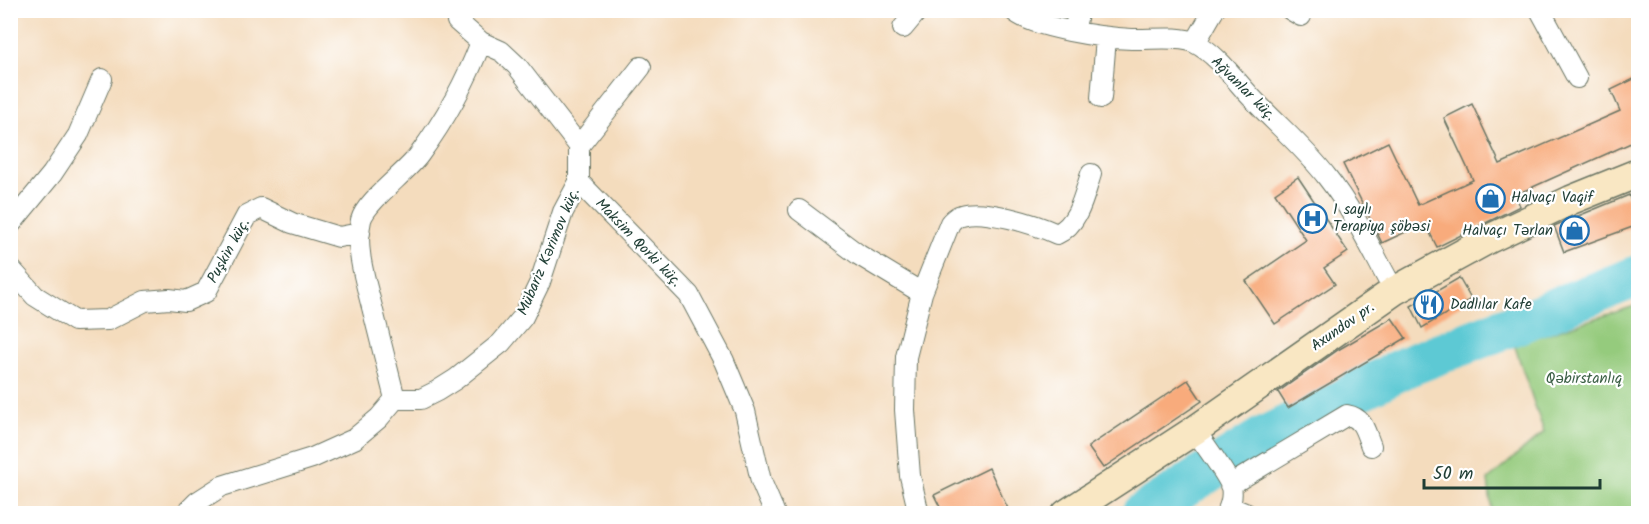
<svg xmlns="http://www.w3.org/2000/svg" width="1649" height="524" font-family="Kalam,sans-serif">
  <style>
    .green { fill: #95cb7d; stroke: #5a8458; stroke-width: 1.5 }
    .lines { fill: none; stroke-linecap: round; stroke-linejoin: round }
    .river { stroke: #5dc9d4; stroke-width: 42 }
    .building { fill: #f8ab7c }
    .street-casing { stroke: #6a7564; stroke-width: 22 }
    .secondary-casing { stroke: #6a7564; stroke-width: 31 }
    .street { stroke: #fff; stroke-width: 20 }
    .secondary { stroke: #f9e7c3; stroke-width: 28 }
    .labels { text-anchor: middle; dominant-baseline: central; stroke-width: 4.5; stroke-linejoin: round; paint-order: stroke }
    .street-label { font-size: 15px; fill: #1f3d34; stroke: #fff }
    .poi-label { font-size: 15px; fill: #1f3d34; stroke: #fff; text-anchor: start }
    .park-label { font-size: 15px; fill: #3c6046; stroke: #fff }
  </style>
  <rect width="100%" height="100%" fill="#fff"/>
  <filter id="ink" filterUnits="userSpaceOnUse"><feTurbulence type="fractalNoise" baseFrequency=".0167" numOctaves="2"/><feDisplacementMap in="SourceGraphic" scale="12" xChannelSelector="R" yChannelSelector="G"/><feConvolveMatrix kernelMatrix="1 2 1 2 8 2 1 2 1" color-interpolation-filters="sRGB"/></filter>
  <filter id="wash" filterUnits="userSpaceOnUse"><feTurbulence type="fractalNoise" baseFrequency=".008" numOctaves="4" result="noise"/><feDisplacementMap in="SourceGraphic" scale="24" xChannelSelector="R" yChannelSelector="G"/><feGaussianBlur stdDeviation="1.35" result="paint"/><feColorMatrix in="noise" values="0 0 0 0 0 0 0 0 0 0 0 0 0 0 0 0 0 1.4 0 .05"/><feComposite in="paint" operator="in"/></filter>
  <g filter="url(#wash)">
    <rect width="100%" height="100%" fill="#f4dcbd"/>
    <path class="green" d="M 1638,305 L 1638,513 L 1492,513 L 1488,480 L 1544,432 L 1514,344 Z"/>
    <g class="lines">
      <path class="river" d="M 1142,514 L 1262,438 L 1408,366 L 1638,276"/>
    </g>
    <g id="blocks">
      <path class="building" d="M 1638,77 L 1638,154 L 1633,142 L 1515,195 L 1520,206 L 1437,247 L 1425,223 L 1382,243 L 1343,164 L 1388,142 L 1418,205 L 1473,180 L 1444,118 L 1472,104 L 1500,164 L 1620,111 L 1611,90 Z
        M 1298,177 L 1348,252 L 1324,268 L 1335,284 L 1275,324 L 1246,281 L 1306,240 L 1275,193 Z
        M 1629,195 L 1638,225 L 1564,252 L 1554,226 Z
        M 1459,278 L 1471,299 L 1422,328 L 1411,306 Z
        M 1392,318 L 1406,338 L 1288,408 L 1278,392 L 1338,350 Z
        M 1188,380 L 1202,401 L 1103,468 L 1088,447 Z
        M 989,468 L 1010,513 L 943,513 L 934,495 Z"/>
    </g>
  </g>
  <g filter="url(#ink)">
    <use href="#blocks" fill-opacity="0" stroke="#6a7564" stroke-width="1.5"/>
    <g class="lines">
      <defs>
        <path id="street" d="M 455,10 L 457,21 L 481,42 L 501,51 L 517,66 L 579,146 L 579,182 L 689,295 L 724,361 L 745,411 L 761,481 L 775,514
          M 1013,10 C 1030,28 1106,38 1132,39 C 1149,40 1180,35 1195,43 C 1217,54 1235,80 1251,97 C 1276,124 1304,147 1327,177 C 1354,211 1373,253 1394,291
          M 1291,10 L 1301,16
          M 1540,10 L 1577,78
          M 903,28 L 918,10
          M 1074,31 L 1079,10
          M 1195,43 L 1214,10
          M 1101,98 L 1106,38
          M 579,146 L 641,67
          M 799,210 L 859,255 L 922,293
          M 10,225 L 52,174 L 78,135 L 102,79
          M 10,268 L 35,296 L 75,321 L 108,320 L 145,301 L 169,299 L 186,301 L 206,292 L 247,215 L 261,208 L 292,223 L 339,237 L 360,233
          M 395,399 C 388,371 381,343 374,315 C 367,286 354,249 361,220 C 366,201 406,173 419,155 C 444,121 466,82 481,42
          M 1195,430 C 1203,443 1227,474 1231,486 C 1233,496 1231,505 1226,514
          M 1230,485 L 1347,415 C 1364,418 1365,432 1371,446
          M 1230,507 L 1247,514
          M 185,514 L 197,502 L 222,486 L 312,458 L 354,439 L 379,418 L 395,399 L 421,399 L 437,391 L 456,379 L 501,343 L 523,317 L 540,282 L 563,212 L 579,182
          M 919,514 L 910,476 L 905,410 L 906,357 L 922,293 L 950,223 C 953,220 956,216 961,215 C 984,208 1035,224 1057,234 C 1079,224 1084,195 1091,174"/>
        <path id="secondary" d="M 1066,514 L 1195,430 L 1394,291 L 1491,238 L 1571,200 L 1638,173"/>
      </defs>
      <use href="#street" class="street-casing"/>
      <use href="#secondary" class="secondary-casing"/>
      <use href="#street" class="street"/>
      <use href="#secondary" class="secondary"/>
    </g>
  </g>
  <defs>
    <symbol id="shop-ring" viewBox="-11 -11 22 22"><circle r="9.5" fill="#fff" stroke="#1f6fb2" stroke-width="1.5"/><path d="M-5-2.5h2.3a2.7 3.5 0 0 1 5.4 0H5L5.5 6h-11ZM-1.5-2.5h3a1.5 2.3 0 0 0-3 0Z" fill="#1f6fb2"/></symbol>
    <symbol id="hospital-ring" viewBox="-11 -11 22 22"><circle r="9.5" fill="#fff" stroke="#1f6fb2" stroke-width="1.5"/><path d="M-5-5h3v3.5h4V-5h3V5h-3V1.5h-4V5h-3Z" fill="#1f6fb2"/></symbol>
    <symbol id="restaurant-ring" viewBox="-11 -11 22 22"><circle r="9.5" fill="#fff" stroke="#1f6fb2" stroke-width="1.5"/><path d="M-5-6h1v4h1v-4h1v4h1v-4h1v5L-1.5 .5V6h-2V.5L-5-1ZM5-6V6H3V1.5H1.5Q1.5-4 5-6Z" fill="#1f6fb2"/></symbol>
  </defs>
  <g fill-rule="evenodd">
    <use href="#shop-ring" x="1474" y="182" width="33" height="33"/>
    <use href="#hospital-ring" x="1296" y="202" width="33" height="33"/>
    <use href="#shop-ring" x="1558" y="214" width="33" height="33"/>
    <use href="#restaurant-ring" x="1412" y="288" width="33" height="33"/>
  </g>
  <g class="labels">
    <g class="street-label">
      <text transform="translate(1243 89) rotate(45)">Ağvanlar küç.</text>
      <text transform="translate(638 243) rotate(46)">Maksim Qorki küç.</text>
      <text transform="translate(229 251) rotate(-61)">Puşkin küç.</text>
      <text transform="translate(549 252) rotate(-67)">Mübariz Kərimov küç.</text>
      <text transform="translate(1343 327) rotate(-35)">Axundov pr.</text>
    </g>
    <g class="poi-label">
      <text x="1511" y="198">Halvaçı Vaqif</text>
      <text x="1333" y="210">1 saylı<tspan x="1333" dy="17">Terapiya şöbəsi</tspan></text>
      <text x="1553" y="231" text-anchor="end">Halvaçı Tərlan</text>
      <text x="1450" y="305">Dadlılar Kafe</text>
    </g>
    <g class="park-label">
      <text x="1584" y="379">Qəbirstanlıq</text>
    </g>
  </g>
  <rect width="1649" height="524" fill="none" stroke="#fff" stroke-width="36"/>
  <path d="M1424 479v9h176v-9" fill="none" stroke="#1f3d34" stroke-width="3"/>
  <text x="1433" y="479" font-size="18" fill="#1f3d34" stroke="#ffffff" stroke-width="4.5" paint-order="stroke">50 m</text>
</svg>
